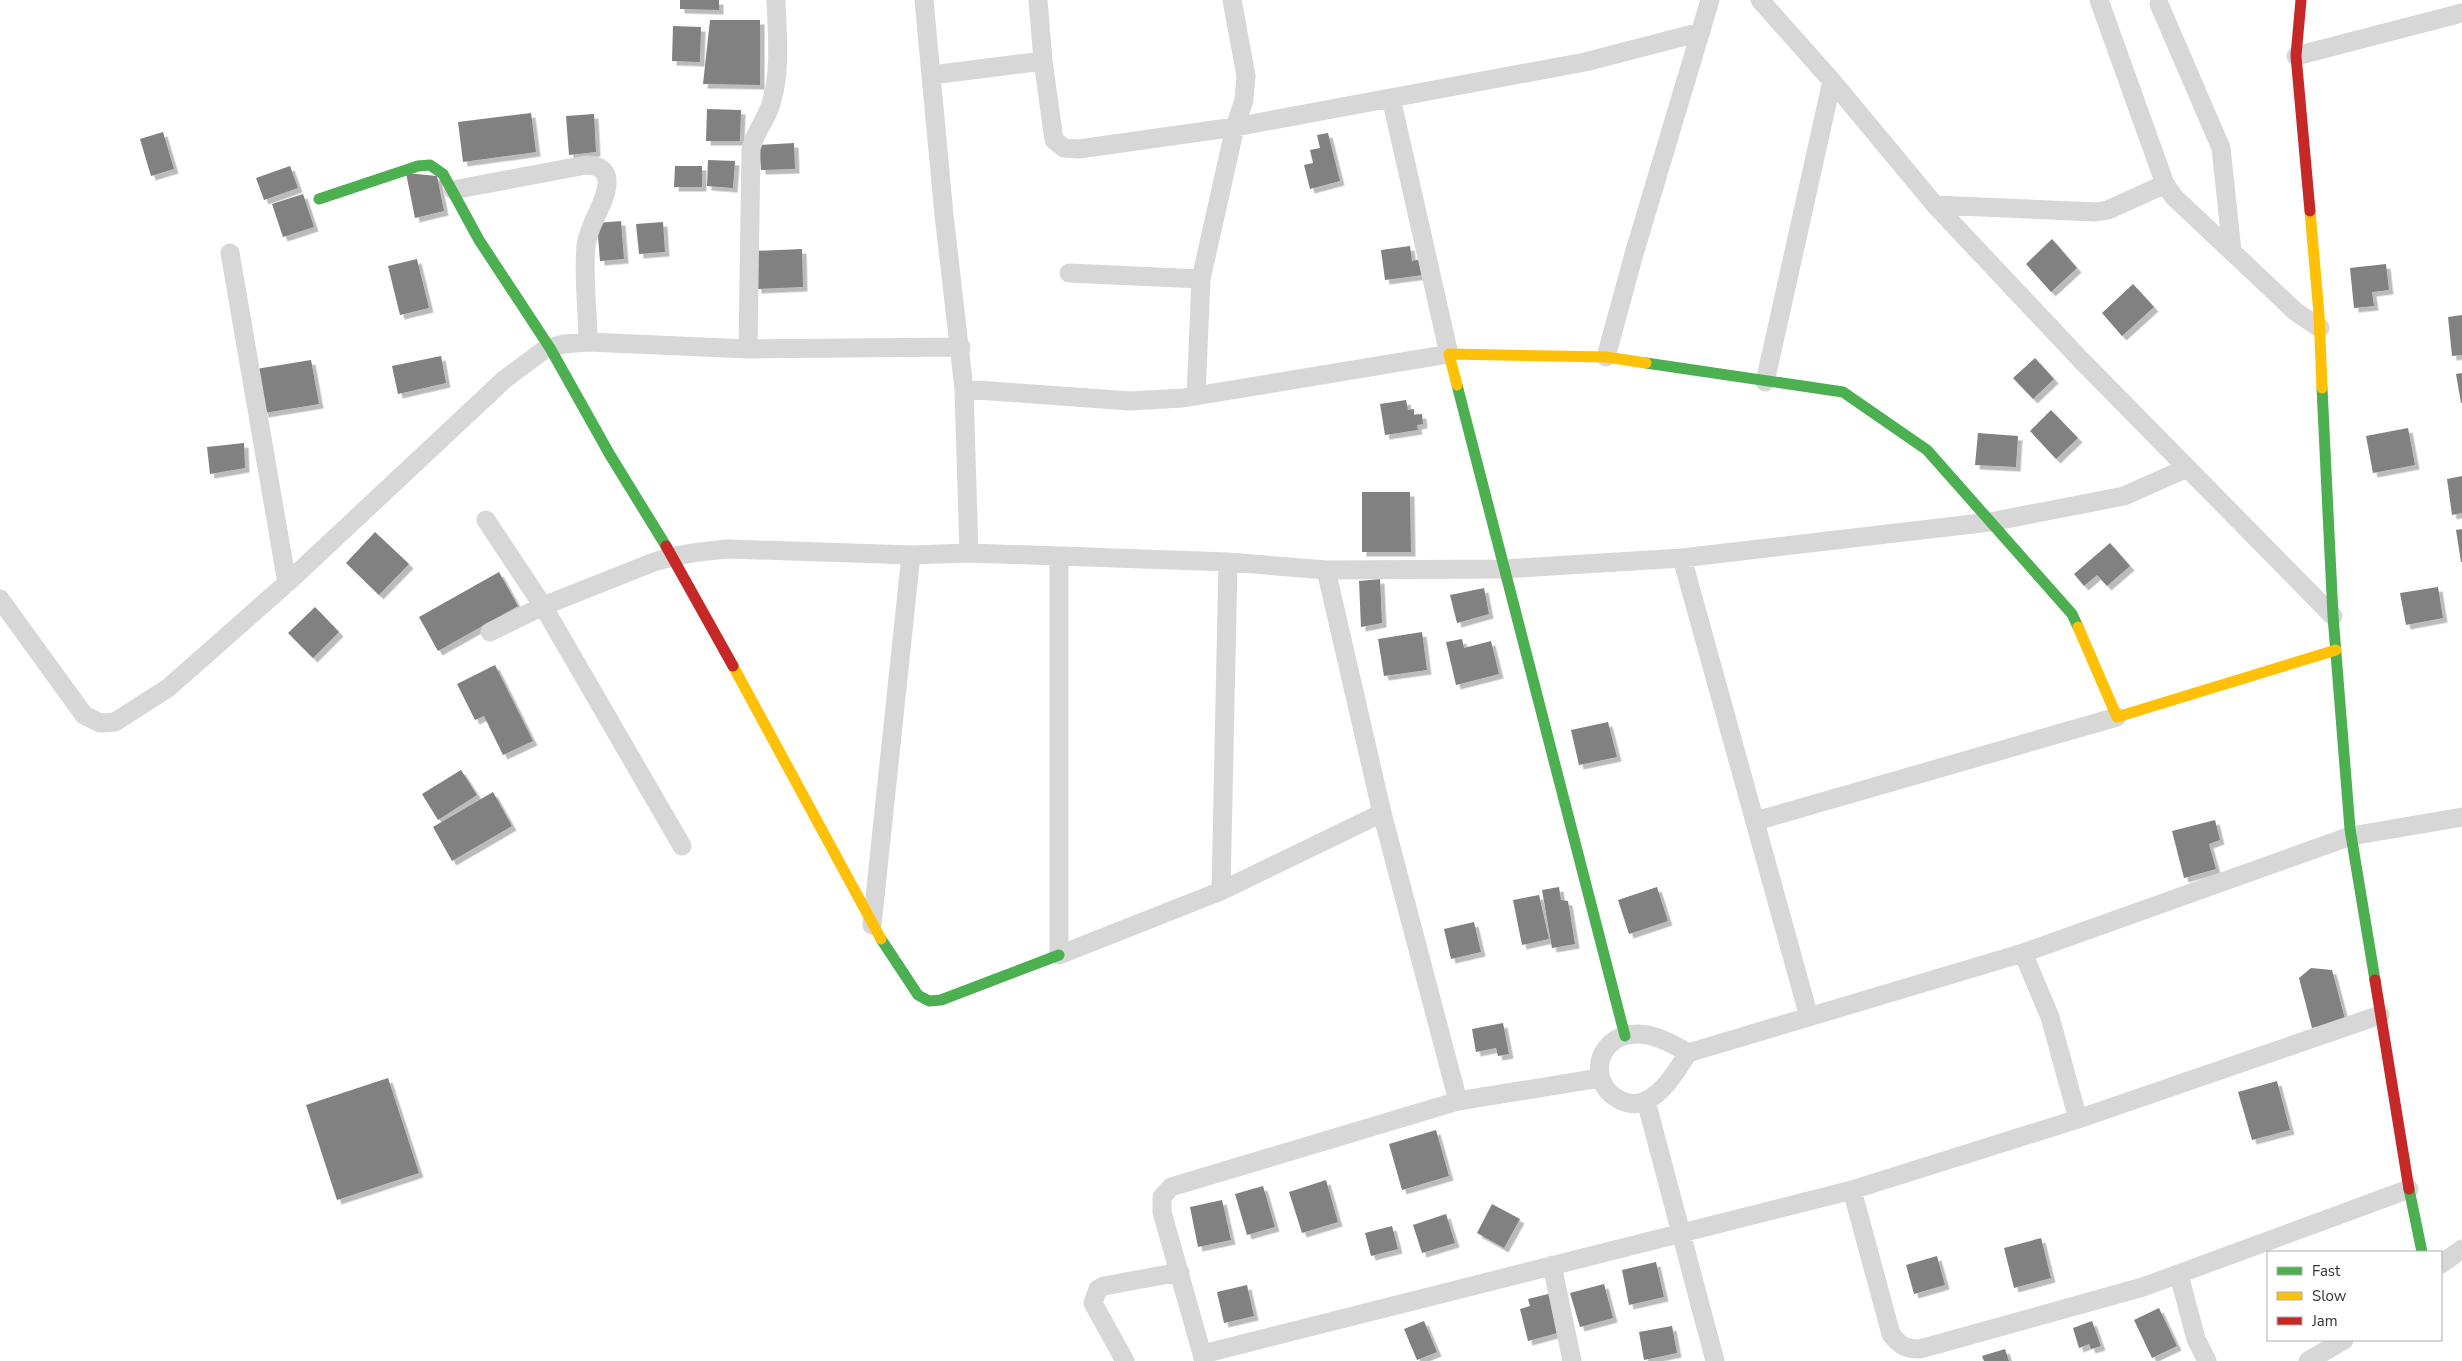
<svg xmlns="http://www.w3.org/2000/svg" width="2462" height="1361" font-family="'Nunito Sans',sans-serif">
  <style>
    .building { fill: #818181; filter: url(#shadow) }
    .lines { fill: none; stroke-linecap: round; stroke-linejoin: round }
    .street { stroke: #d7d7d7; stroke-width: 19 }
    .fast { stroke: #4caf50; stroke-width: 11 }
    .slow { stroke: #ffc107; stroke-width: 11 }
    .jam { stroke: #c62828; stroke-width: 11 }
  </style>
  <defs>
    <filter id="shadow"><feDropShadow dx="4.5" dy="4.5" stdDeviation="0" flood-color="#0004"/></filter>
  </defs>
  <rect width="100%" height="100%" fill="#fff"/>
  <path class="building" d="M 680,0 L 719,0 L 719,10 L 680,9 Z
    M 710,20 L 760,20 L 760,85 L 703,84 Z
    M 673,26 L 701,27 L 700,62 L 672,61 Z
    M 707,109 L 741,110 L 740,141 L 706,141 Z
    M 531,113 L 536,152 L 463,162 L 458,122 Z
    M 594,114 L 596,152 L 569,155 L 566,116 Z
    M 163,132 L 174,169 L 151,176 L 140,139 Z
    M 1328,133 L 1340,181 L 1310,189 L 1304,165 L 1313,163 L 1310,150 L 1320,148 L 1317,135 Z
    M 794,143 L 795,169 L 761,170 L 759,145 Z
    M 708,160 L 735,161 L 733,188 L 707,186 Z
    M 290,166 L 298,188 L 264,200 L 256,178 Z
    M 675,166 L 702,166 L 702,187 L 674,187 Z
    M 406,173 L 437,176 L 444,211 L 415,218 Z
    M 303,194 L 314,227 L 283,237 L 272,204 Z
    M 621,221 L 624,259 L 600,261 L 597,223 Z
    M 663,222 L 665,252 L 639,254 L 636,224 Z
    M 2052,239 L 2077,268 L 2051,292 L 2026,264 Z
    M 1410,246 L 1412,261 L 1421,259 L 1423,275 L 1385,280 L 1381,250 Z
    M 802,249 L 803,287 L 757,289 L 755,251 Z
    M 417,259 L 429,308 L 400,315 L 388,266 Z
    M 2386,264 L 2389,290 L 2372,292 L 2374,306 L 2354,308 L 2350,268 Z
    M 2133,284 L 2154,307 L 2122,336 L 2102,313 Z
    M 2462,315 L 2462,355 L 2452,356 L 2448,317 Z
    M 441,356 L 446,383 L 398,394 L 392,366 Z
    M 2035,358 L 2054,379 L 2033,399 L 2013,378 Z
    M 311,360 L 319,404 L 264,413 L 256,369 Z
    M 2462,373 L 2462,403 L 2461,403 L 2456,374 Z
    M 1406,400 L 1408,410 L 1414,409 L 1414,415 L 1422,414 L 1423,424 L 1417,425 L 1418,430 L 1385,435 L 1380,404 Z
    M 2051,410 L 2078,438 L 2056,459 L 2030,431 Z
    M 2408,428 L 2415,465 L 2373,473 L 2366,436 Z
    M 1978,433 L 2018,436 L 2016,467 L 1975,465 Z
    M 244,443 L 245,468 L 210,474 L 207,447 Z
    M 2462,476 L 2462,513 L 2452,515 L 2447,479 Z
    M 1362,492 L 1410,492 L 1411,552 L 1362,552 Z
    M 2462,529 L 2462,562 L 2461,562 L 2456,530 Z
    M 375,532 L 409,564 L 379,595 L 346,563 Z
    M 2110,543 L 2130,566 L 2107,586 L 2097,575 L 2084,586 L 2074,574 Z
    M 499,572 L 518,606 L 438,651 L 419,617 Z
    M 1380,579 L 1382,623 L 1361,627 L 1359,581 Z
    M 2438,587 L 2443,618 L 2406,625 L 2400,593 Z
    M 1484,588 L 1489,614 L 1457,623 L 1450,595 Z
    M 315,607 L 339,632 L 313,658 L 288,633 Z
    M 1422,632 L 1427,670 L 1384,676 L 1378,639 Z
    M 1462,639 L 1464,648 L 1491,641 L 1499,674 L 1456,685 L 1446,642 Z
    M 495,665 L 533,741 L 503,755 L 484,716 L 475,720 L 457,684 Z
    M 1608,722 L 1617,757 L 1579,765 L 1571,730 Z
    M 461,770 L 477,795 L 438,820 L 422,794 Z
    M 493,792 L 512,826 L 452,861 L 433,827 Z
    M 2215,820 L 2220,840 L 2209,844 L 2216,869 L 2184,878 L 2172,831 Z
    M 1559,887 L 1561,900 L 1568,901 L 1575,944 L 1552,948 L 1542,890 Z
    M 1657,887 L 1668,921 L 1629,934 L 1618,900 Z
    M 1539,895 L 1549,939 L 1522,945 L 1513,900 Z
    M 1474,922 L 1481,952 L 1451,959 L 1444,929 Z
    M 2311,968 L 2332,970 L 2345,1019 L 2312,1028 L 2299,978 Z
    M 1503,1023 L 1509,1054 L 1498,1056 L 1496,1048 L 1476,1052 L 1472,1029 Z
    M 388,1078 L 419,1173 L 337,1200 L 306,1105 Z
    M 2277,1081 L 2290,1130 L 2252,1140 L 2238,1092 Z
    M 1436,1130 L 1449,1176 L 1402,1190 L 1389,1144 Z
    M 1326,1180 L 1338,1222 L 1302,1233 L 1289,1192 Z
    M 1263,1186 L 1275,1227 L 1247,1235 L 1235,1194 Z
    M 1222,1200 L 1231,1240 L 1198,1247 L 1190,1207 Z
    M 1492,1204 L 1520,1219 L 1504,1248 L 1477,1233 Z
    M 1446,1214 L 1455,1243 L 1422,1253 L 1413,1225 Z
    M 1392,1226 L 1398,1249 L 1371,1256 L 1365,1233 Z
    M 2041,1238 L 2051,1278 L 2014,1288 L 2004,1248 Z
    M 1937,1256 L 1945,1285 L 1914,1294 L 1906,1265 Z
    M 1656,1262 L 1664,1297 L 1629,1305 L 1622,1270 Z
    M 1604,1284 L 1613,1318 L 1580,1327 L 1570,1293 Z
    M 1247,1285 L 1254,1316 L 1224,1323 L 1217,1292 Z
    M 1552,1293 L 1561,1332 L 1528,1341 L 1520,1309 L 1530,1306 L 1528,1299 Z
    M 2159,1308 L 2177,1346 L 2152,1358 L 2134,1320 Z
    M 1424,1321 L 1437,1352 L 1417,1360 L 1404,1329 Z
    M 2092,1321 L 2101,1346 L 2091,1349 L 2089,1344 L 2079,1348 L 2073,1328 Z
    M 1672,1326 L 1677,1353 L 1644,1360 L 1639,1332 Z
    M 2005,1349 L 2009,1361 L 1984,1361 L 1982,1356 Z"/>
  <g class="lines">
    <path class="street" d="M 924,0 L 944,215 L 964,389 L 969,553
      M 1038,0 L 1043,61 L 1054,140 L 1064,148 L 1079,149 L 1235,127 L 1585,62 L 1701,32
      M 1760,0 L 1832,81 L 1935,205 L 2081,360 L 2333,616
      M 2099,0 L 2165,184 L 2174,197 L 2296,312 L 2320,328
      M 2159,4 L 2221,148 L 2232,251
      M 2296,56 L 2462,13
      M 932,75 L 1043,61
      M 453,190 L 586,165 C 597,165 607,169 607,181 C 608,201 588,224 586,246 C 583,277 588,311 588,342
      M 1935,205 L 2096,212 L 2108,210 L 2165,184
      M 230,253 L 287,583
      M 1069,273 L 1201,279 L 1196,396
      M 1201,279 L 1235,127 L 1244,100 L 1246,76 L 1232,0
      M 748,349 L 751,149 C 756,128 768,119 772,100 C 781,69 777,32 776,0
      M 1606,357 L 1634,254 L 1710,0
      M 1765,382 L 1832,81
      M 964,389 L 1130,401 L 1183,398 L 1449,354 L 1391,98
      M 486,520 L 543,606 L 682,846
      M 1059,556 L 1059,955 L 1221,891 L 1382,813 L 1458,1101
      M 1682,558 L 1809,1017
      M 1326,570 L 1382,813
      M 0,599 L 84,715 L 100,723 L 115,722 L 168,688 L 287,583 L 505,379 L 544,350 L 563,344 L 588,342 L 748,349 L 961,347
      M 490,632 L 543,606 L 654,562 C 679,554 702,551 728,549 L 911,555 L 969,553 L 1059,556 L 1228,562 L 1326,570 L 1504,569 L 1682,558 L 1990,522 L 2124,496 L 2187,468
      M 1756,821 L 2117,717
      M 1221,891 L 1228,562
      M 872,925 L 911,555
      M 2023,953 L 2050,1017 L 2078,1119
      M 1688,1053 C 1670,1042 1646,1029 1624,1036 C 1593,1046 1591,1086 1620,1100 C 1628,1104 1637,1105 1645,1101 C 1664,1093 1677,1070 1688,1053 L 2023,953 L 2351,836 L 2462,817
      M 1646,1101 L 1715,1361
      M 1852,1190 L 1891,1334 C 1900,1346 1906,1349 1920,1349 L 2143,1287 L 2409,1189
      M 2441,1264 L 2462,1249
      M 1552,1265 L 1572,1361
      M 2179,1275 L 2196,1339 L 2207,1361
      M 1203,1354 L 1852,1190 L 2078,1119 L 2380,1015
      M 1125,1361 L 1093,1303 L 1098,1289 L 1104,1286 L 1180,1272
      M 1204,1361 L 1162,1212 L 1162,1197 L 1171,1187 L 1458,1101 L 1600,1078
      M 2308,1361 L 2344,1340"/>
    <path class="fast" d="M 319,199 L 418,166 L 430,165 L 443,174 L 479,240 L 550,348 L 610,455 L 666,546
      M 1646,363 L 1843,392 L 1927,450 L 2072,614 L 2078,627
      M 1457,385 L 1625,1036
      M 2322,388 L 2333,616 L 2350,829 L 2375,980
      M 881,939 L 918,995 L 929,1001 L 941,1000 L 1059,955
      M 2409,1189 L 2422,1252"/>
    <path class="slow" d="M 2310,211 L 2319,314 L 2322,388
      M 1457,385 L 1449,354 L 1606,357 L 1646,363
      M 2078,627 L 2117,717 L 2336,650
      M 733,666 L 881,939"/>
    <path class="jam" d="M 2301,0 L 2296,56 L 2310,211
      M 666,546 L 733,666
      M 2375,980 L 2409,1189"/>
  </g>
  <rect x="2267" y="1251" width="175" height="90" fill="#ffffff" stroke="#adadad"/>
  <rect x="2277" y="1267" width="25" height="8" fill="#4caf50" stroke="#adadad"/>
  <text x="2312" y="1276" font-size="15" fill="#333333">Fast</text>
  <rect x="2277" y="1292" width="25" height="8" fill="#ffc107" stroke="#adadad"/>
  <text x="2312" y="1301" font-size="15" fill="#333333">Slow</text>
  <rect x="2277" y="1317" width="25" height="8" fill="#c62828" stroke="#adadad"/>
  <text x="2312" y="1326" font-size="15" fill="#333333">Jam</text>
</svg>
